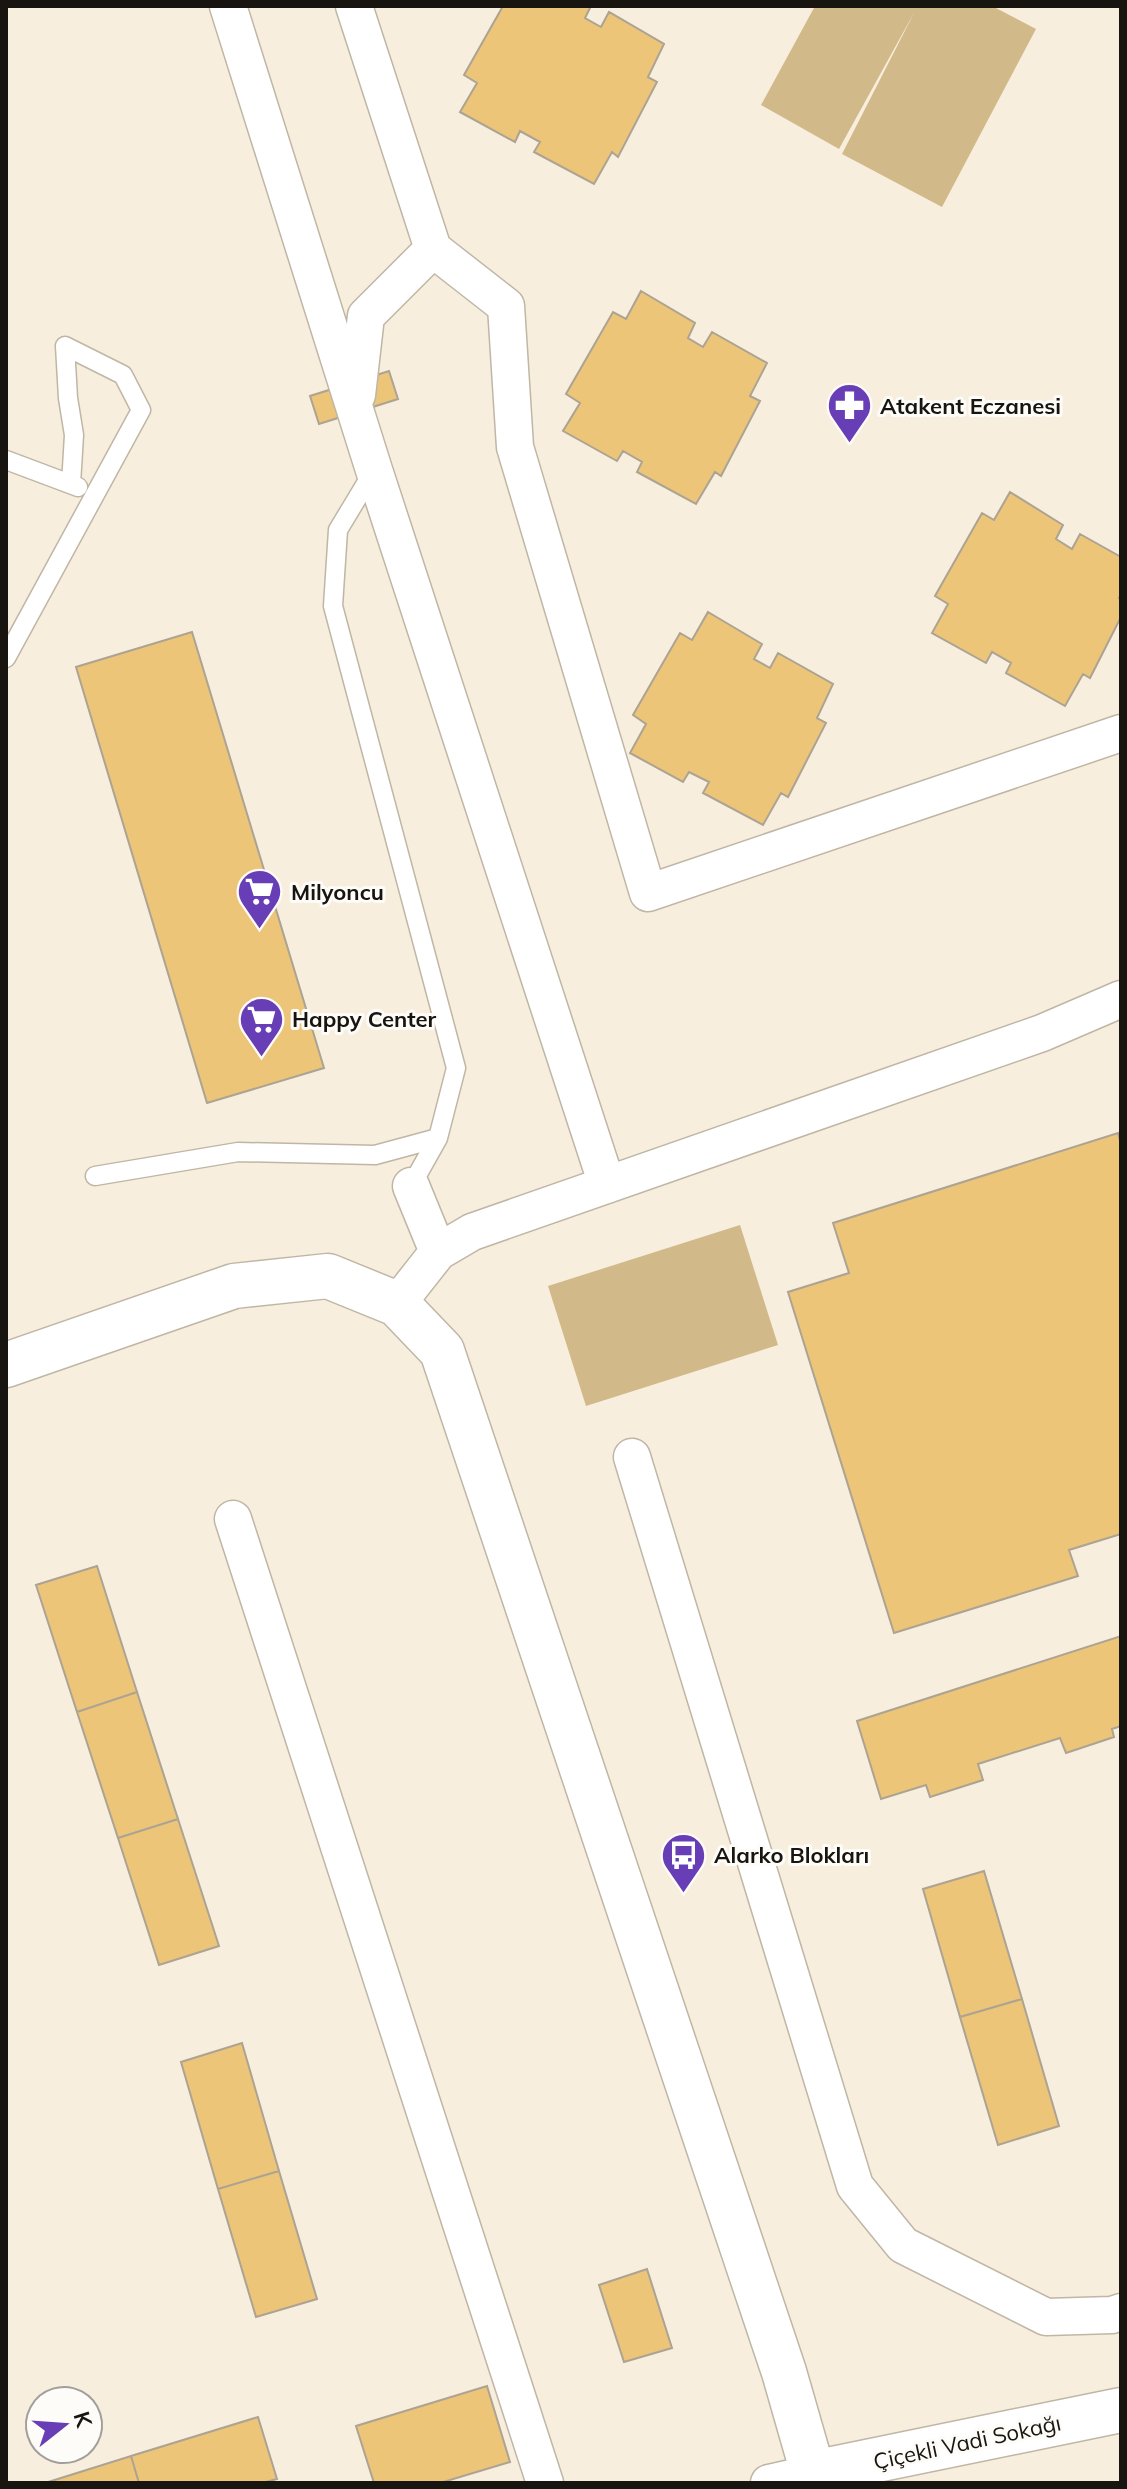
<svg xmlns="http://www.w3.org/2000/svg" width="1127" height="2489" font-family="Mulish,sans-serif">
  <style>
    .green { fill: #d2b989 }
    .building { fill: #ecc578; stroke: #aca393; stroke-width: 2 }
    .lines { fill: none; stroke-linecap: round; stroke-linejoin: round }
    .lane-casing { stroke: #bfb6a6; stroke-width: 21 }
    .street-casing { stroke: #bfb6a6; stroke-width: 39 }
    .secondary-casing { stroke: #bfb6a6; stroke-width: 47 }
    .lane { stroke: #fff; stroke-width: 18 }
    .street { stroke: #fff; stroke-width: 36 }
    .secondary { stroke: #fff; stroke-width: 44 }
    .labels { text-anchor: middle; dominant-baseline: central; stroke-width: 6; stroke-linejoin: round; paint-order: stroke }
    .poi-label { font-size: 22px; font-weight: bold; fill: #18140f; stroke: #fefcf8; text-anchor: start }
    .street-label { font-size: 22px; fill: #18140f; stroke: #fefcf8 }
  </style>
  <rect width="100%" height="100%" fill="#f7eedd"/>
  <path class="green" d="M 815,6 L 992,6 L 1036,29 L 942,207 L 842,154 L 915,11 L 839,149 L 761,105 Z
    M 740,1225 L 778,1345 L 586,1406 L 548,1286 Z"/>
  <path class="building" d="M 503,6 L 591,6 L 585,18 L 601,27 L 609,12 L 664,44 L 648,77 L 657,82 L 618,157 L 612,152 L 594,184 L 534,152 L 540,142 L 520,131 L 515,142 L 460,112 L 477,83 L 464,75 Z
    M 641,291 L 695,323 L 688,338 L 703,347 L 712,332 L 767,363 L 750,396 L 760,401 L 721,476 L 715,472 L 696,504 L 637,472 L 642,462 L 623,451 L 617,461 L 563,431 L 580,403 L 566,394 L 613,312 L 626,319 Z
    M 389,371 L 398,399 L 319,424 L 310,396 Z
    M 1010,492 L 1063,525 L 1056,539 L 1072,549 L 1080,534 L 1121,557 L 1121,594 L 1119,598 L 1121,599 L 1121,617 L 1090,678 L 1083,674 L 1065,706 L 1006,673 L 1011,663 L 992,652 L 986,663 L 932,633 L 948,604 L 935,596 L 982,513 L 994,520 Z
    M 708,612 L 762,644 L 754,659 L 770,668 L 778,653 L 833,684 L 817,718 L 826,723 L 788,797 L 781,793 L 763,825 L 703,793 L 709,782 L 689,772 L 683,782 L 630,753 L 646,724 L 633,715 L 680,633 L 692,640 Z
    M 192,632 L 324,1068 L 207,1103 L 76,667 Z
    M 1118,1133 L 1121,1144 L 1121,1534 L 1069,1550 L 1078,1576 L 894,1633 L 788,1292 L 849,1273 L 833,1223 Z
    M 97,1566 L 137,1692 L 77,1712 L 36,1585 Z
    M 1121,1636 L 1121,1726 L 1112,1729 L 1114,1737 L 1066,1753 L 1060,1738 L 978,1764 L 983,1780 L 930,1797 L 926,1785 L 881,1799 L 857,1721 Z
    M 137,1692 L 178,1819 L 118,1838 L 77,1712 Z
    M 178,1819 L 219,1946 L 159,1965 L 118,1838 Z
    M 984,1871 L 1022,1999 L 960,2017 L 923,1889 Z
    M 1022,1999 L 1059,2126 L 998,2145 L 960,2017 Z
    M 242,2043 L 279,2171 L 218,2189 L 181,2062 Z
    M 279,2171 L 317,2299 L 256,2317 L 218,2189 Z
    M 647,2269 L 672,2348 L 624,2362 L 599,2285 Z
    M 487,2386 L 510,2462 L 440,2483 L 374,2483 L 356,2426 Z
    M 258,2417 L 277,2479 L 262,2483 L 139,2483 L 131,2456 Z
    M 131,2456 L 139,2483 L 45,2483 Z"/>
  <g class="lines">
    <defs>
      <path id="lane" d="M 6,460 L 78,487
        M 373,472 L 338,530 L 333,606 L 456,1068 L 438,1138 L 411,1186
        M 6,658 L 141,410 L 123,375 L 65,346 L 68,398 L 74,435 L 71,484
        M 95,1176 L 238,1152 L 375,1155 L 438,1138"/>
      <path id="street" d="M 228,6 L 374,470 L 607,1185
        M 354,6 L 433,249 L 506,306 L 515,447 L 648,893 L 1121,733
        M 357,395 L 366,316 L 433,249
        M 411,1186 L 438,1252
        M 397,1304 L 438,1252 L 472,1232 L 1042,1033 L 1121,999
        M 632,1457 L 855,2186 L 903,2245 L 1046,2317 L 1112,2315 L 1121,2312
        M 233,1519 L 545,2483
        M 769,2483 L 813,2473"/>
      <path id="secondary" d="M 6,1365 L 234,1286 L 328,1276 L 397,1304 L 442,1351 L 784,2372 L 813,2473 L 1121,2410"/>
    </defs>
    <use href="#lane" class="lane-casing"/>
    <use href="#street" class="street-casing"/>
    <use href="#secondary" class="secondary-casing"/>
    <use href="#lane" class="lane"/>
    <use href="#street" class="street"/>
    <use href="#secondary" class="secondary"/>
  </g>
  <defs>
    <symbol id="pharmacy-pin" viewBox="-11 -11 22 30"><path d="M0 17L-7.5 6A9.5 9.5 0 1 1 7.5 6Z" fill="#683eb6" stroke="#fefcf8"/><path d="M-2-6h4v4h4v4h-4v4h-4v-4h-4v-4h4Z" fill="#fff"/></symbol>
    <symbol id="supermarket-pin" viewBox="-11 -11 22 30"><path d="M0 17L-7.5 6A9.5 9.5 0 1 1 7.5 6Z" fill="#683eb6" stroke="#fefcf8"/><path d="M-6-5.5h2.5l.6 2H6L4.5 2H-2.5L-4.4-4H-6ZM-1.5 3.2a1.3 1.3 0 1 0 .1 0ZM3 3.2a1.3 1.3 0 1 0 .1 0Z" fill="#fff"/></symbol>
    <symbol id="bus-pin" viewBox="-11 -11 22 30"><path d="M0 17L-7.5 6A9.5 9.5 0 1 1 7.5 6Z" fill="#683eb6" stroke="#fefcf8"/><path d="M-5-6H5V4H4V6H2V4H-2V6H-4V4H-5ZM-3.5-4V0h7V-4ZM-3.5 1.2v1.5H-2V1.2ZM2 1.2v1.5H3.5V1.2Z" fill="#fff"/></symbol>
  </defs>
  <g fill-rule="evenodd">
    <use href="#pharmacy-pin" x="824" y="380" width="51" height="69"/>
    <use href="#supermarket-pin" x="234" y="866" width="51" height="69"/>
    <use href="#supermarket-pin" x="236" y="994" width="51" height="69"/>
    <use href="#bus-pin" x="658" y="1830" width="51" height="69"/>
  </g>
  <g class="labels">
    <g class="poi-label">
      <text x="880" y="406">Atakent Eczanesi</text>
      <text x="291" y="892">Milyoncu</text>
      <text x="292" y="1019">Happy Center</text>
      <text x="714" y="1855">Alarko Blokları</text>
    </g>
    <g class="street-label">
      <text transform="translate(967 2442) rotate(-12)">Çiçekli Vadi Sokağı</text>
    </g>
  </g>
  <rect width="1127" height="2489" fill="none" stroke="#18140f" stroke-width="16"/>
  <g transform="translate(64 2425) rotate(73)"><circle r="38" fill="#fefcf8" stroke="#a29f9b" stroke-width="2"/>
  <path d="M0-6L14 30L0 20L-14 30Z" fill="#683eb6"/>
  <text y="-12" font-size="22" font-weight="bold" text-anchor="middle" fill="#18140f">K</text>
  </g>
</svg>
